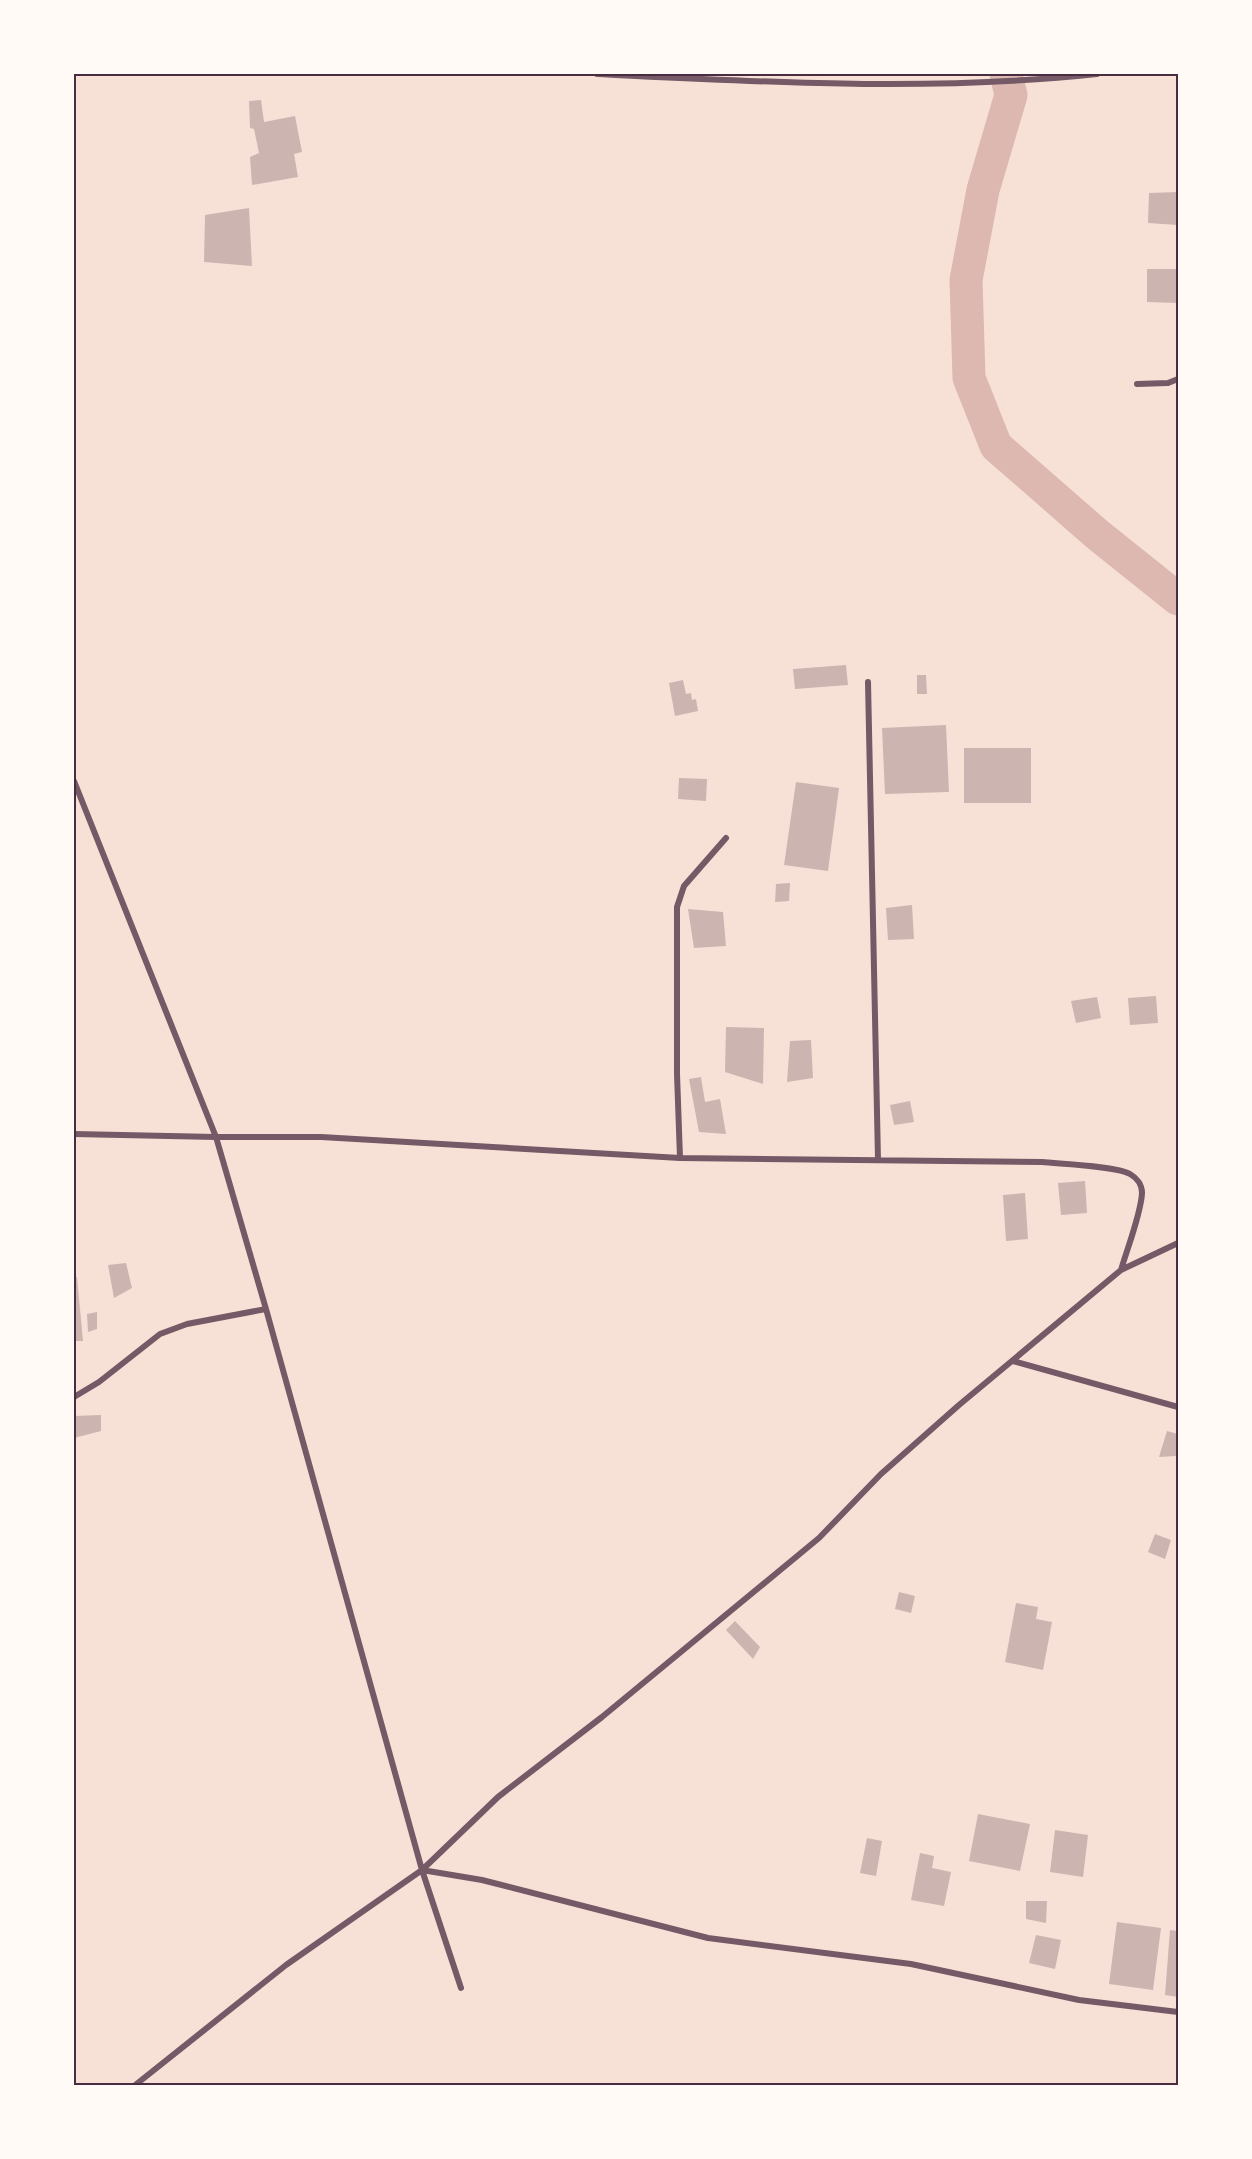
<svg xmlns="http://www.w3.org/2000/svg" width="1252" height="2159" font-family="'Varela Round',sans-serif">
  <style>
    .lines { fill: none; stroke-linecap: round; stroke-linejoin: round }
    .river { stroke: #dcb8b0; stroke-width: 33 }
    .building { fill: #ccb4b1 }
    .minor { stroke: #755966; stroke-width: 6 }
    .neatline { fill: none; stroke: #4a2c40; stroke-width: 2 }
  </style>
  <rect width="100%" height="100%" fill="#f7e1d7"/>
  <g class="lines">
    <path class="river" d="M 1006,74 L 1011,95 L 983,190 L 966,280 L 969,378 L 996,446 L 1098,535 L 1178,599"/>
  </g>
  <path class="building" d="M 261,100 L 264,122 L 295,116 L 302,152 L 294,154 L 298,177 L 252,185 L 250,157 L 259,153 L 254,129 L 250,128 L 249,101 Z
    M 1178,192 L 1178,225 L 1148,223 L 1149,193 Z
    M 249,208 L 252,266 L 204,262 L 205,215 Z
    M 1147,269 L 1178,269 L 1178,303 L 1147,302 Z
    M 846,665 L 848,685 L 795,689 L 793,669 Z
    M 917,675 L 926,675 L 927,694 L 917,694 Z
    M 683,680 L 686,694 L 691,693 L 692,700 L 696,699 L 698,711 L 675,716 L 669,683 Z
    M 946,725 L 949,792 L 885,794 L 882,728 Z
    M 964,748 L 1031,748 L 1031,803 L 964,803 Z
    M 679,778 L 707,779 L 706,801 L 678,799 Z
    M 796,782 L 839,788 L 828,871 L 784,865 Z
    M 790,883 L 789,901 L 775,902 L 776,884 Z
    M 912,905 L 914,939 L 888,940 L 886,908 Z
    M 688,909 L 723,912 L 726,946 L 694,948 Z
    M 1156,996 L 1158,1023 L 1130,1025 L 1128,998 Z
    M 1097,997 L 1101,1018 L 1076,1023 L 1071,1001 Z
    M 726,1027 L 764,1028 L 763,1084 L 725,1072 Z
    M 811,1040 L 813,1078 L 787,1082 L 790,1041 Z
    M 701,1077 L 705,1102 L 720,1099 L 726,1134 L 699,1132 L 689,1079 Z
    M 910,1101 L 914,1122 L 894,1125 L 890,1105 Z
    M 1085,1181 L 1087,1213 L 1061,1215 L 1058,1183 Z
    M 1025,1193 L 1028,1239 L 1006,1241 L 1003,1195 Z
    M 126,1263 L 132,1288 L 114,1298 L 108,1265 Z
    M 74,1277 L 77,1277 L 83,1341 L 74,1341 Z
    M 97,1312 L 97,1329 L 88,1332 L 87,1314 Z
    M 101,1415 L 101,1431 L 74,1438 L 74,1416 Z
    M 1167,1431 L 1178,1434 L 1176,1456 L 1159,1457 Z
    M 1155,1534 L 1171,1540 L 1165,1559 L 1148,1552 Z
    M 899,1592 L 915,1596 L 911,1613 L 895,1609 Z
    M 1016,1603 L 1038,1607 L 1036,1619 L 1052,1622 L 1043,1670 L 1005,1662 Z
    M 735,1621 L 760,1647 L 753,1659 L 726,1630 Z
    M 978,1814 L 1030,1824 L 1020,1871 L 969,1861 Z
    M 1055,1830 L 1088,1835 L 1083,1877 L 1050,1872 Z
    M 867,1838 L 882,1841 L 876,1876 L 860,1873 Z
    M 920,1853 L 934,1856 L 932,1868 L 951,1872 L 944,1906 L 911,1900 Z
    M 1026,1901 L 1047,1901 L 1046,1923 L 1026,1919 Z
    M 1117,1922 L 1161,1928 L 1153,1990 L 1109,1984 Z
    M 1170,1930 L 1178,1931 L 1178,1997 L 1165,1995 Z
    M 1036,1935 L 1061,1940 L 1055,1969 L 1029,1963 Z"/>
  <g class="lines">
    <path class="minor" d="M 597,74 C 764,82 930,92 1097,74
      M 1137,384 L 1168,383 L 1178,379
      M 868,682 L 878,1160
      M 74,781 L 216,1137 L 266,1309 L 422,1870 L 461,1988
      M 74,1134 L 216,1137 L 321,1137 L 680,1158 L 1042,1162 C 1060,1164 1117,1166 1130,1174 C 1137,1178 1142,1185 1142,1193 C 1141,1214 1127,1249 1121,1270
      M 680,1158 L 677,1074 L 677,907 L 684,886 L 726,838
      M 1013,1361 L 1178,1407
      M 74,1397 L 99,1382 L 160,1334 L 187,1324 L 266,1309
      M 422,1870 L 482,1880 L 708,1938 L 911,1964 L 1079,2000 L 1178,2012
      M 134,2086 L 286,1965 L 422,1870 L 498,1797 L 602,1717 L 819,1538 L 881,1474 L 959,1405 L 1121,1270 L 1178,1243"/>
  </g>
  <rect width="1252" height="2159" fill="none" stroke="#fffaf5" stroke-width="150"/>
  <rect x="75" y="75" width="1102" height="2009" class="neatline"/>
</svg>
